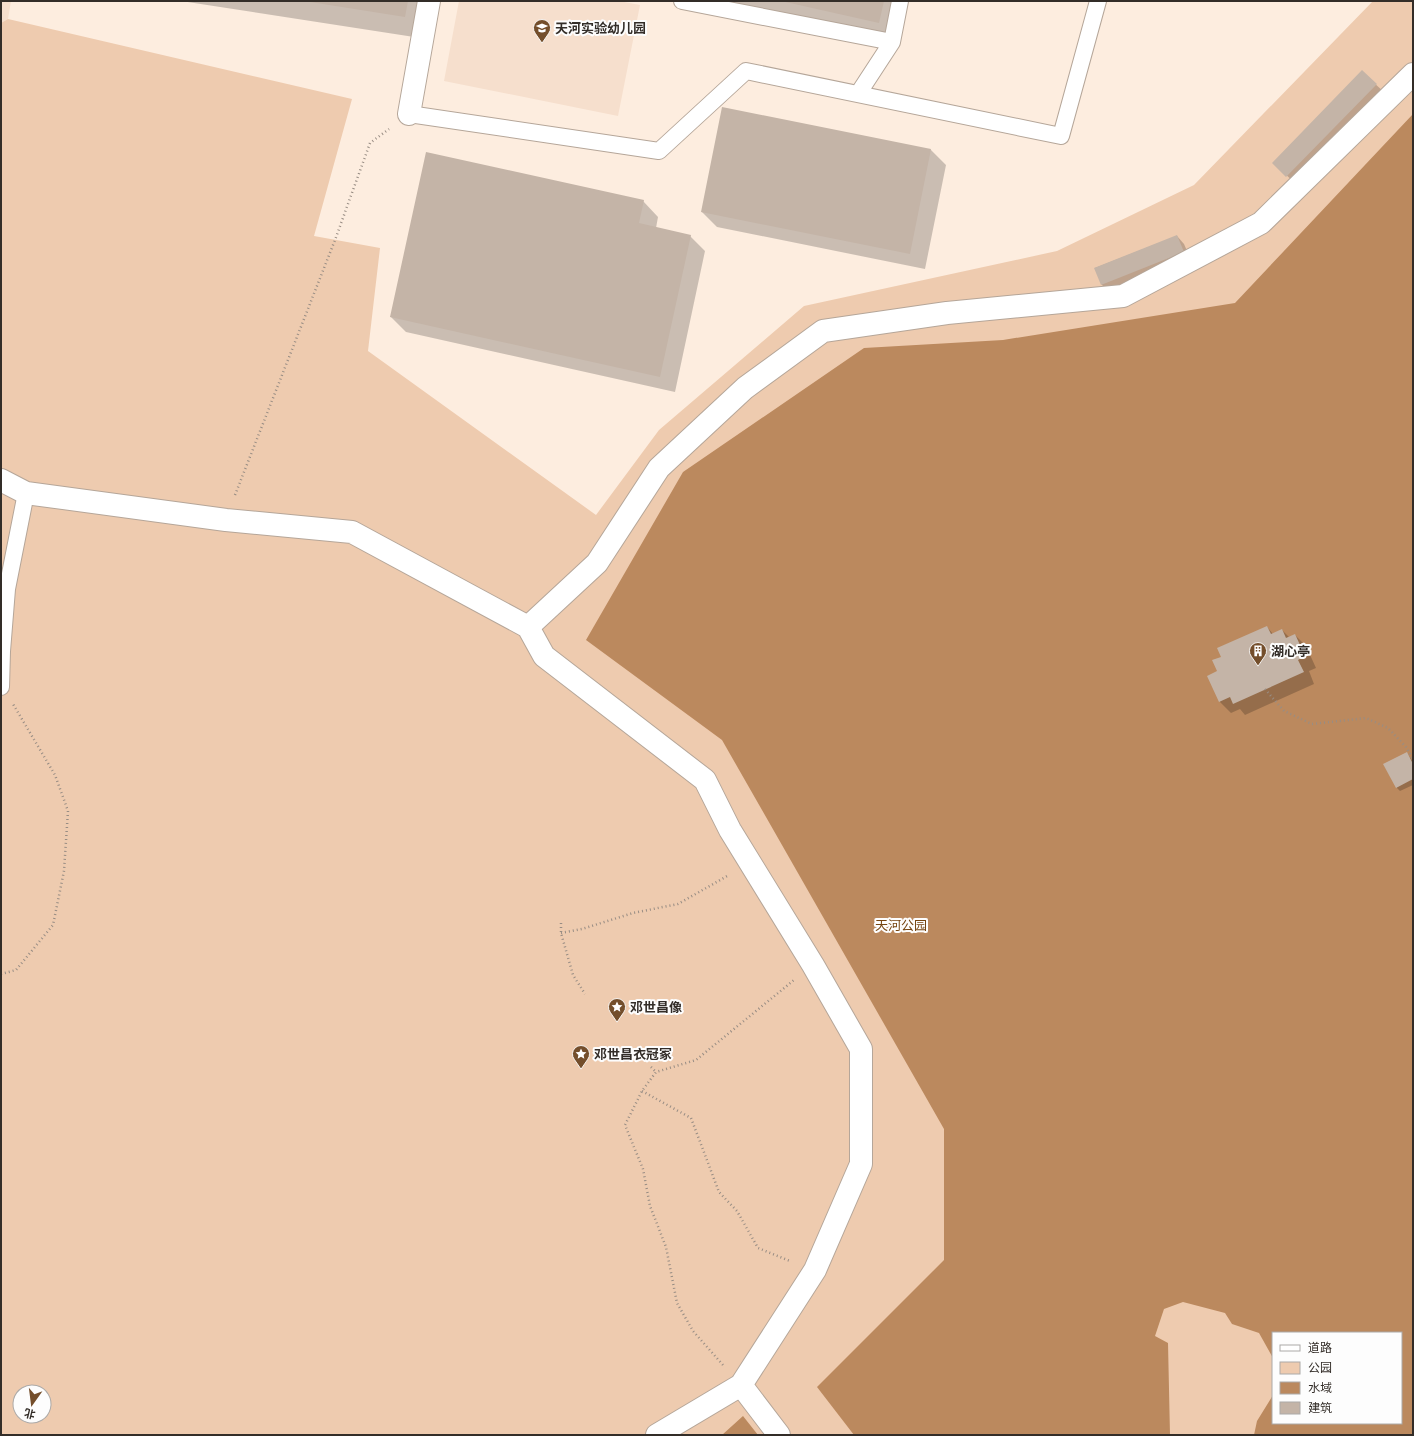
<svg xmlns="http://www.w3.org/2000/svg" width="1414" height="1436" font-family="'Public Sans','Noto Sans SC',sans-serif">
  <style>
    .built { fill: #f6dfcd }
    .green { fill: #eecbaf; fill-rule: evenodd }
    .water { fill: #bb895e }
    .shadow { fill: #0003 }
    .building { fill: #c4b4a7 }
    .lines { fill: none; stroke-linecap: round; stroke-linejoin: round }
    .service-casing { stroke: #b5a699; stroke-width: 18 }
    .pedestrian-casing { stroke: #b5a699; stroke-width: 24 }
    .minor-casing { stroke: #b5a699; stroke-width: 24 }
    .path { stroke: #988d84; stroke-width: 2.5; stroke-dasharray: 1 3; stroke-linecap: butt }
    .service { stroke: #fff; stroke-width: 16 }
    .pedestrian { stroke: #fff; stroke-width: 22 }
    .minor { stroke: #fff; stroke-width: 22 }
    .labels { text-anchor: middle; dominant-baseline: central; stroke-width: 4; stroke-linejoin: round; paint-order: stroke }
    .poi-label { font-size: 13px; font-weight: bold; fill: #332d28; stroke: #fdfdfd; text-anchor: start }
    .park-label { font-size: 13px; fill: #754410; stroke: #fdfdfd }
  </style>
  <rect width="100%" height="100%" fill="#fdeddf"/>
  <path class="built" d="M 1,1 L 11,1 L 8,19 L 1,23 Z
    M 459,1 L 619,1 L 640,5 L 618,116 L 444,81 Z"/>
  <path class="green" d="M 1373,1 L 1413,1 L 1413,1435 L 1,1435 L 1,23 L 8,19 L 352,99 L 314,236 L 380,248 L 368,351 L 596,515 L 659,430 L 804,306 L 1057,251 L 1194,185 ZM 1273,1333 L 1401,1333 L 1401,1423 L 1273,1423 ZM 20,1392 L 44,1392 L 44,1416 L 20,1416 Z"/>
  <path class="water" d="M 1413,114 L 1413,1435 L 1254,1435 L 1257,1421 L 1273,1395 L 1273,1423 L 1401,1423 L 1401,1333 L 1273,1333 L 1273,1358 L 1259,1333 L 1232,1324 L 1225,1313 L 1183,1302 L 1164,1309 L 1155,1336 L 1168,1343 L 1170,1435 L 854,1435 L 817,1387 L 944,1260 L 944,1129 L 722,740 L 586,640 L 683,472 L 864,348 L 1003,340 L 1235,303 Z
    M 743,1416 L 758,1435 L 722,1435 Z"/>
  <path class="shadow" d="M 181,1 L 433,1 L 427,39 Z
    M 723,1 L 902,1 L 894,37 Z
    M 1362,72 L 1384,92 L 1295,183 L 1273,163 Z
    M 931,150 L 946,165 L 925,269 L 717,227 L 702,212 Z
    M 643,201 L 658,217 L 656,228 L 690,236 L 705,251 L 675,392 L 406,332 L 391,317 Z
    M 1177,236 L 1184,244 L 1191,260 L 1109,292 L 1102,285 L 1095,268 Z
    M 1267,627 L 1273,634 L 1282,630 L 1289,637 L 1295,635 L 1306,646 L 1316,668 L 1309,671 L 1314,684 L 1245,715 L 1240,709 L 1231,713 L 1220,702 L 1208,676 L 1219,672 L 1222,657 Z
    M 1407,753 L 1413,762 L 1413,785 L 1400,791 L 1397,788 L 1384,765 Z"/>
  <path class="building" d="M 304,1 L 408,1 L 405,17 Z
    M 781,1 L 884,1 L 879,23 Z
    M 1362,70 L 1377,84 L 1286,177 L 1272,163 Z
    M 722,107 L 931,149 L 910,254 L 701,212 Z
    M 426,152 L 644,200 L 639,223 L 691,235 L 660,377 L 390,317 Z
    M 1177,235 L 1184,252 L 1101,285 L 1094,268 Z
    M 1267,626 L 1271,634 L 1282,629 L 1286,638 L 1295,634 L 1305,656 L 1298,660 L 1304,672 L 1233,704 L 1230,697 L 1219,702 L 1207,676 L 1217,671 L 1212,660 L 1221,657 L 1217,648 Z
    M 1407,752 L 1413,764 L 1413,779 L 1396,788 L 1383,764 Z"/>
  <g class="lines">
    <defs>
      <path id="service" d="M 682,1 L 892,42
        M 858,94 L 892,42 L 900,1
        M 409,114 L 659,151 L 746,71 L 1061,136 L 1098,1
        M 1,687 L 2,651 L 7,589 L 26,493"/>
      <path id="pedestrian" d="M 1,480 L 26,493 L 226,520 L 352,532 L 528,627 L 544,656 L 705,780 L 730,830 L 813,965 L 861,1049 L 861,1164 L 815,1270 L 741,1385 L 657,1435
        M 528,627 L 597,563 L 659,468 L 745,388 L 823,331 L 947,313 L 1123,296 L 1261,223 L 1413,74
        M 741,1385 L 779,1435"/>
      <path id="minor" d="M 409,114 L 429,1"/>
    </defs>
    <use href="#service" class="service-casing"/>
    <use href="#pedestrian" class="pedestrian-casing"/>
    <use href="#minor" class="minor-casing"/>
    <path class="path" d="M 235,495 L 335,240 L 370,143 L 389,129
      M 1265,689 L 1284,711 L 1312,724 L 1366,718 L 1388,728 L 1406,747 L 1413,759
      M 561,923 L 561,933 L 573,975 L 585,994
      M 561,933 L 582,929 L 633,913 L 678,904 L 729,875
      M 1,974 L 16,970 L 53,925 L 64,871 L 68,811 L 55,775 L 13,704
      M 651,1067 L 656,1072
      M 642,1091 L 691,1118 L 719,1192 L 737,1211 L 758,1248 L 790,1261
      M 723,1365 L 693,1331 L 677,1303 L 666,1247 L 650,1206 L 643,1169 L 625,1125 L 642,1091 L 656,1072 L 696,1060 L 794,980"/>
    <use href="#service" class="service"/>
    <use href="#pedestrian" class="pedestrian"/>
    <use href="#minor" class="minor"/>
  </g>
  <defs>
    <symbol id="school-pin" viewBox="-11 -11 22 30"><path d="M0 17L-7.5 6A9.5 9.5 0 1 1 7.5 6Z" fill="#744e2b" stroke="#fdfdfd"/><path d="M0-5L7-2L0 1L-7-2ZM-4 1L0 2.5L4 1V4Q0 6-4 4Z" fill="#fff"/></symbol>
    <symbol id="building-pin" viewBox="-11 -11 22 30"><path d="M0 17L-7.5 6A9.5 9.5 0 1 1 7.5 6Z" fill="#744e2b" stroke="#fdfdfd"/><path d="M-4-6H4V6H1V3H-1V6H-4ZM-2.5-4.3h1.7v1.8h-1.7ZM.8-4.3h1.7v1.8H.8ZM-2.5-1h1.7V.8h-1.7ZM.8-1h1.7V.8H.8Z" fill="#fff"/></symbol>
    <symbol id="sight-pin" viewBox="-11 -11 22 30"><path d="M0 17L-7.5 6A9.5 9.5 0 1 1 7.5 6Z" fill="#744e2b" stroke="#fdfdfd"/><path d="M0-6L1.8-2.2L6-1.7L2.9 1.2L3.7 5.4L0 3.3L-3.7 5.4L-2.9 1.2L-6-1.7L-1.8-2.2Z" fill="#fff"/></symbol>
  </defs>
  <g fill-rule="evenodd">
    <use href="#school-pin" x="532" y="18" width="20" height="27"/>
    <use href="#building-pin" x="1248" y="641" width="20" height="27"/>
    <use href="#sight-pin" x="607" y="997" width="20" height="27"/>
    <use href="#sight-pin" x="571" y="1044" width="20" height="27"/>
  </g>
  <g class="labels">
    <g class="poi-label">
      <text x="555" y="28">天河实验幼儿园</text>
      <text x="1271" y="651">湖心亭</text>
      <text x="630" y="1007">邓世昌像</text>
      <text x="594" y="1054">邓世昌衣冠冢</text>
    </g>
    <g class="park-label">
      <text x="901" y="925">天河公园</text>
    </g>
  </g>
  <rect width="1414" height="1436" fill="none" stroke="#332d28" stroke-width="4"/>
  <rect x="1272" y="1332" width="130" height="92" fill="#fdfdfd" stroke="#acaaa8"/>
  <rect x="1280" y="1345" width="20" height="6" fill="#ffffff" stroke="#acaaa8"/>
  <text x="1308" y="1352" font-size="12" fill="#332d28">道路</text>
  <rect x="1280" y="1362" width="20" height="12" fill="#eecbaf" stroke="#acaaa8"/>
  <text x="1308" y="1372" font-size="12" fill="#332d28">公园</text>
  <rect x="1280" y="1382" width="20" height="12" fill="#bb895e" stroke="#acaaa8"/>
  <text x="1308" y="1392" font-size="12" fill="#332d28">水域</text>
  <rect x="1280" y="1402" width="20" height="12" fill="#c4b4a7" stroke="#acaaa8"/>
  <text x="1308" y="1412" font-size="12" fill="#332d28">建筑</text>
  <g transform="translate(32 1404) rotate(194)"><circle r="19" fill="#fdfdfd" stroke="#acaaa8"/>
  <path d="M0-3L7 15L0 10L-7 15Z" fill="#744e2b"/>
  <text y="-6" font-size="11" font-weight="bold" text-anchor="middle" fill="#332d28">北</text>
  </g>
</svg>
